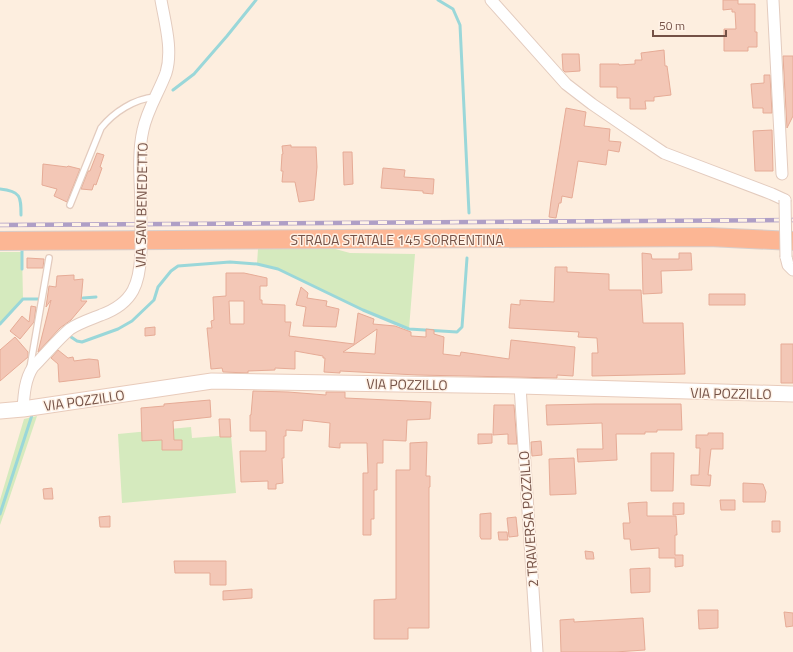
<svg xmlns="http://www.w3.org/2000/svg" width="793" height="652" font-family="'Titillium Web',sans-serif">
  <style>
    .green { fill: #d5eabe }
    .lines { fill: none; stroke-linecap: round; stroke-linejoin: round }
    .stream { stroke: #9ad7d9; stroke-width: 3 }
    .building { fill: #f3c7b6; stroke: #e6ab96; fill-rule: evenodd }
    .service-casing { stroke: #e3cbbe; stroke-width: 8 }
    .minor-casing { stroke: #e3cbbe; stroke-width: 13 }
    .secondary-casing { stroke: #e8cbbb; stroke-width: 17 }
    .trunk-casing { stroke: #d8cecb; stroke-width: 20 }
    .service { stroke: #fff; stroke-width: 5.5 }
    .minor { stroke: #fff; stroke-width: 11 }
    .secondary { stroke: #fff; stroke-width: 15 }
    .trunk { stroke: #fcb694; stroke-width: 18 }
    .rail-casing { stroke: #af9fc6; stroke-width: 4.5 }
    .rail { stroke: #fff2e6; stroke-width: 3; stroke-dasharray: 9; stroke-linecap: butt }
    .minor-bridge-casing { stroke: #e3cbbe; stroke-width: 13; stroke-linecap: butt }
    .minor-bridge { stroke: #fff; stroke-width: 11 }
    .labels { text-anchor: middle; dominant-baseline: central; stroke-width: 3; stroke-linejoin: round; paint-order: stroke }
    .street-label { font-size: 14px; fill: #745146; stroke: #fff2e6 }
  </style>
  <rect width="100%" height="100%" fill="#fdeedf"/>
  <path class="green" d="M 328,247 L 350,253 L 415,254 L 409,329 L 363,310 L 279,269 L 257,264 L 258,249 Z
    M 0,252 L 22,252 L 23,299 L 0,324 Z
    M 37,416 L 5,511 L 0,525 L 0,500 L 24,419 Z
    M 191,427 L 192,438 L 231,435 L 236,493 L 122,503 L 118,434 Z"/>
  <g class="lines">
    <path class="stream" d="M 438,0 L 453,9 L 460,25 L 469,213
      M 173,90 L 194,74 L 227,36 L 256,0
      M 0,189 C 21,191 21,197 21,215
      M 22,250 L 22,269
      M 83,298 L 96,297
      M 0,324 L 23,299 L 39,299
      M 71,337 L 77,341 L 82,342 L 118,329 L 132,321 L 154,300 L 158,287 L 171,271 L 178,266 L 230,262 L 257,264 L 278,269 L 363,310 L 409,329 L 457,332 L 462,327 L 467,258
      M 0,514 L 32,415"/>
  </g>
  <path class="building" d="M 723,0 L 738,0 L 738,4 L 755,4 L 755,32 L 757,32 L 757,47 L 748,47 L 748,51 L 724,51 L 724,29 L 736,29 L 735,12 L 732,12 L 732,9 L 723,10 Z
    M 664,50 L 665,66 L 667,66 L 671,95 L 654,97 L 654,101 L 645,101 L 646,109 L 630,109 L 630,98 L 617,98 L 617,87 L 600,87 L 600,64 L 619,64 L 619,65 L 635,64 L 635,60 L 642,60 L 641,53 Z
    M 562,54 L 579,54 L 580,71 L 565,72 L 563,70 Z
    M 783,56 L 793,56 L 793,116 L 787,128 Z
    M 764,75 L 770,75 L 772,113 L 763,113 L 763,108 L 753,108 L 751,84 L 764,83 Z
    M 566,108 L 586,112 L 584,126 L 610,129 L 609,141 L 621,142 L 619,152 L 608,150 L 606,165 L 578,161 L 572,198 L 562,196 L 561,203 L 559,203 L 556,218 L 549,217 L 551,201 Z
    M 772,130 L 773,171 L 755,171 L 753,131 Z
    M 291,145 L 291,147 L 316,147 L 317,167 L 314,200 L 299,202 L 295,182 L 282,182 L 283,171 L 281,171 L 282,154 L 283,154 L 282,146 Z
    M 343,152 L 352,152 L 353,184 L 344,185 Z
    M 97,153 L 104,155 L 100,167 L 102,168 L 96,185 L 94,184 L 92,190 L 81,189 L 88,171 L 90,171 Z
    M 43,164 L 67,167 L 68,166 L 80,169 L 67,202 L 54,196 L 57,189 L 42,185 Z
    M 383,168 L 405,170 L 404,177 L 434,179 L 433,194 L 423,193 L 423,191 L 381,188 Z
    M 642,253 L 651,254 L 652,259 L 679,259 L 679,253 L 691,253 L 692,270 L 661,271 L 662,293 L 643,294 Z
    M 27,258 L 44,259 L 43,268 L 27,268 Z
    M 555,267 L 567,267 L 567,272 L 609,274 L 609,290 L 641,290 L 643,323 L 683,323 L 685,374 L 592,376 L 592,353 L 598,353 L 597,338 L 578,337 L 579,332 L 509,328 L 511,304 L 520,305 L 520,300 L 554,302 Z
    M 226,273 L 244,273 L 267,278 L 267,286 L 260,286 L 260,300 L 262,300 L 262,304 L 285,305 L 285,322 L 291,322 L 289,336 L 354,344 L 358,313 L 374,319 L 373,324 L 395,326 L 411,332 L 411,336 L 426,337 L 426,329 L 434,330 L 434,334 L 444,337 L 443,354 L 460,356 L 461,352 L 509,359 L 511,340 L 575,347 L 573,376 L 557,375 L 557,378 L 417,375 L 340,371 L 340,373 L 324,372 L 325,358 L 323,358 L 323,356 L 295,351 L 295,369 L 275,368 L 275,370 L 248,371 L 248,373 L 223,372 L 222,368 L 211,369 L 207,328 L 212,328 L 211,321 L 214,320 L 213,297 L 226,296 ZM 229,301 L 244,301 L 244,324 L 230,324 ZM 377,329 L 375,354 L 343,352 L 354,345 Z
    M 74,275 L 74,280 L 83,279 L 81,301 L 87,301 L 71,320 L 60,328 L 38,352 L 51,300 L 46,307 L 49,286 L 56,287 L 57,276 Z
    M 301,287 L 308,293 L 307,298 L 327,301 L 326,306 L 339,309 L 336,327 L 303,326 L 306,307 L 296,305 Z
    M 709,294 L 745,294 L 745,305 L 709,305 Z
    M 31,306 L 36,307 L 34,322 L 20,339 L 10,331 L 22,316 L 29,322 Z
    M 155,327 L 155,335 L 145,336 L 145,328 Z
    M 15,337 L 28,352 L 28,357 L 0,381 L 0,350 Z
    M 781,344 L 793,344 L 793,383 L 781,383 Z
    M 58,350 L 68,358 L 73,357 L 74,361 L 89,359 L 98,360 L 100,377 L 59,382 L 58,364 L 51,358 Z
    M 253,391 L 288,392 L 326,395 L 326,392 L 345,392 L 345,398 L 431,402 L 430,419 L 407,420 L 406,441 L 383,440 L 383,463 L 377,463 L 377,490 L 374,490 L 374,519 L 371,519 L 371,535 L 363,535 L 363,473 L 368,473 L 367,443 L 340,443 L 340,448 L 329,447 L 330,423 L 303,420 L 302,431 L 286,430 L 286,436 L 284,436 L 284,458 L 282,458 L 283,483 L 276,484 L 276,489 L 268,489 L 268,481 L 241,482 L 240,451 L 266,451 L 266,431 L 250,431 L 250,415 L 251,415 Z
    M 210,400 L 211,417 L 173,421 L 174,440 L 182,440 L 182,450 L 162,450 L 162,440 L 142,441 L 141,408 L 164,406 L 164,404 Z
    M 595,404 L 681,404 L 682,430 L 657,430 L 657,432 L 645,432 L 645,434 L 616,434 L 617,460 L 578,462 L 577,449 L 603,449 L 602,423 L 547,425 L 546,405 Z
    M 494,405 L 514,405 L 517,444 L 508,444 L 508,434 L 493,435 Z
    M 219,419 L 230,419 L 231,437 L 220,437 Z
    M 708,433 L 723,433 L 723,449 L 711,449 L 708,475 L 711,475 L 710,486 L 691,485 L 691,475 L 699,475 L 700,448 L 696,448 L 696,435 L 708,435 Z
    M 478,434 L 492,434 L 492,443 L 478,444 Z
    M 541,441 L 542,455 L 532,456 L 531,442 Z
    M 427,442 L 426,476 L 430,476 L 430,487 L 429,487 L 429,628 L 408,628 L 408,639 L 374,639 L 374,600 L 396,599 L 396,470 L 410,470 L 410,443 Z
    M 651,453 L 674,453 L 673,491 L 651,491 Z
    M 574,458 L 576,494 L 550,495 L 549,459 Z
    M 743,483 L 763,484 L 766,492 L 765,502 L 743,502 Z
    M 52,488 L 53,499 L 44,499 L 43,489 Z
    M 720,500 L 735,500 L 735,510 L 721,510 Z
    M 647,502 L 647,516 L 676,516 L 677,535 L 675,535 L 675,555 L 683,555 L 683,566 L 675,567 L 675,558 L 659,558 L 659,548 L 631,550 L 630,539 L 624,539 L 623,523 L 630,523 L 628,503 Z
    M 673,503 L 684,503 L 684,514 L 673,515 Z
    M 491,513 L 491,539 L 481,539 L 481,538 L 480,537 L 480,514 Z
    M 110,516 L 110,527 L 100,527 L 99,517 Z
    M 516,517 L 518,536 L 509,537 L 507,518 Z
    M 772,521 L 780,521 L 780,532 L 772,532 Z
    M 498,532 L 507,532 L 508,540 L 499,540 Z
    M 585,551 L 593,552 L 594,559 L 586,559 Z
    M 174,561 L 226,561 L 226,585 L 210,585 L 210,573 L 175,573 Z
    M 650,568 L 650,592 L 631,593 L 630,569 Z
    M 252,589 L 252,598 L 223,600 L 223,591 Z
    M 698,610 L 718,610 L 718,628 L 699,629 Z
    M 784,612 L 793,613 L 793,626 L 786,627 Z
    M 643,618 L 645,650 L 615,652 L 561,652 L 560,620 L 574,619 L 574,622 Z"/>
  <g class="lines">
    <defs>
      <path id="service" d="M 70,205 L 101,128 C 114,112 134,99 155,97
        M 30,368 L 49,258"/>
      <path id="minor" d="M 491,0 L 566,84 L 592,104 L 627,128 L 664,153 L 772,194 L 785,200
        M 773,0 L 782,174
        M 141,212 C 141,186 137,156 143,130 C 147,110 159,92 166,73 C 173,50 165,23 161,0
        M 786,257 L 788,265 L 793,270
        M 520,386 L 537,652
        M 23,409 C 24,394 25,379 33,367 C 45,355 57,340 70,329 C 79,323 91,319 101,315 C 134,303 140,283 141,250"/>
      <path id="secondary" d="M 0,411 L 23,409 L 212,381 L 520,386 L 793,394"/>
      <path id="trunk" d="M 0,241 L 709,237 L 793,241"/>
    </defs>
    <use href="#service" class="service-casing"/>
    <use href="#minor" class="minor-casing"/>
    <use href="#secondary" class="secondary-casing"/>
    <use href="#trunk" class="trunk-casing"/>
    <use href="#service" class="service"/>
    <use href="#minor" class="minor"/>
    <use href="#secondary" class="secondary"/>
    <use href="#trunk" class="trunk"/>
    <defs>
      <path id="rail" d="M 0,225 L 793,220"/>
    </defs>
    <use href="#rail" class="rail-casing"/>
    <use href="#rail" class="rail"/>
    <defs>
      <path id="minor-bridge" d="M 785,200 L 786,257
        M 141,212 L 141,250"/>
    </defs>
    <use href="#minor-bridge" class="minor-bridge-casing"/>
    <use href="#minor-bridge" class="minor-bridge"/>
  </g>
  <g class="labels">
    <g class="street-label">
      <text transform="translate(141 205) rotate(-89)">VIA SAN BENEDETTO</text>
      <text x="397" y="239">STRADA STATALE 145 SORRENTINA</text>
      <text transform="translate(407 384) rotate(1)">VIA POZZILLO</text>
      <text transform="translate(731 393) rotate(1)">VIA POZZILLO</text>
      <text transform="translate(84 400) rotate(-8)">VIA POZZILLO</text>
      <text transform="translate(528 519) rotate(-94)">2 TRAVERSA POZZILLO</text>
    </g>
  </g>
  <path d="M653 30v6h73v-6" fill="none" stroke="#745146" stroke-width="2"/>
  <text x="659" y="30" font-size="12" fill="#745146" stroke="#fff2e6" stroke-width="3" paint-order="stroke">50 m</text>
</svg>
